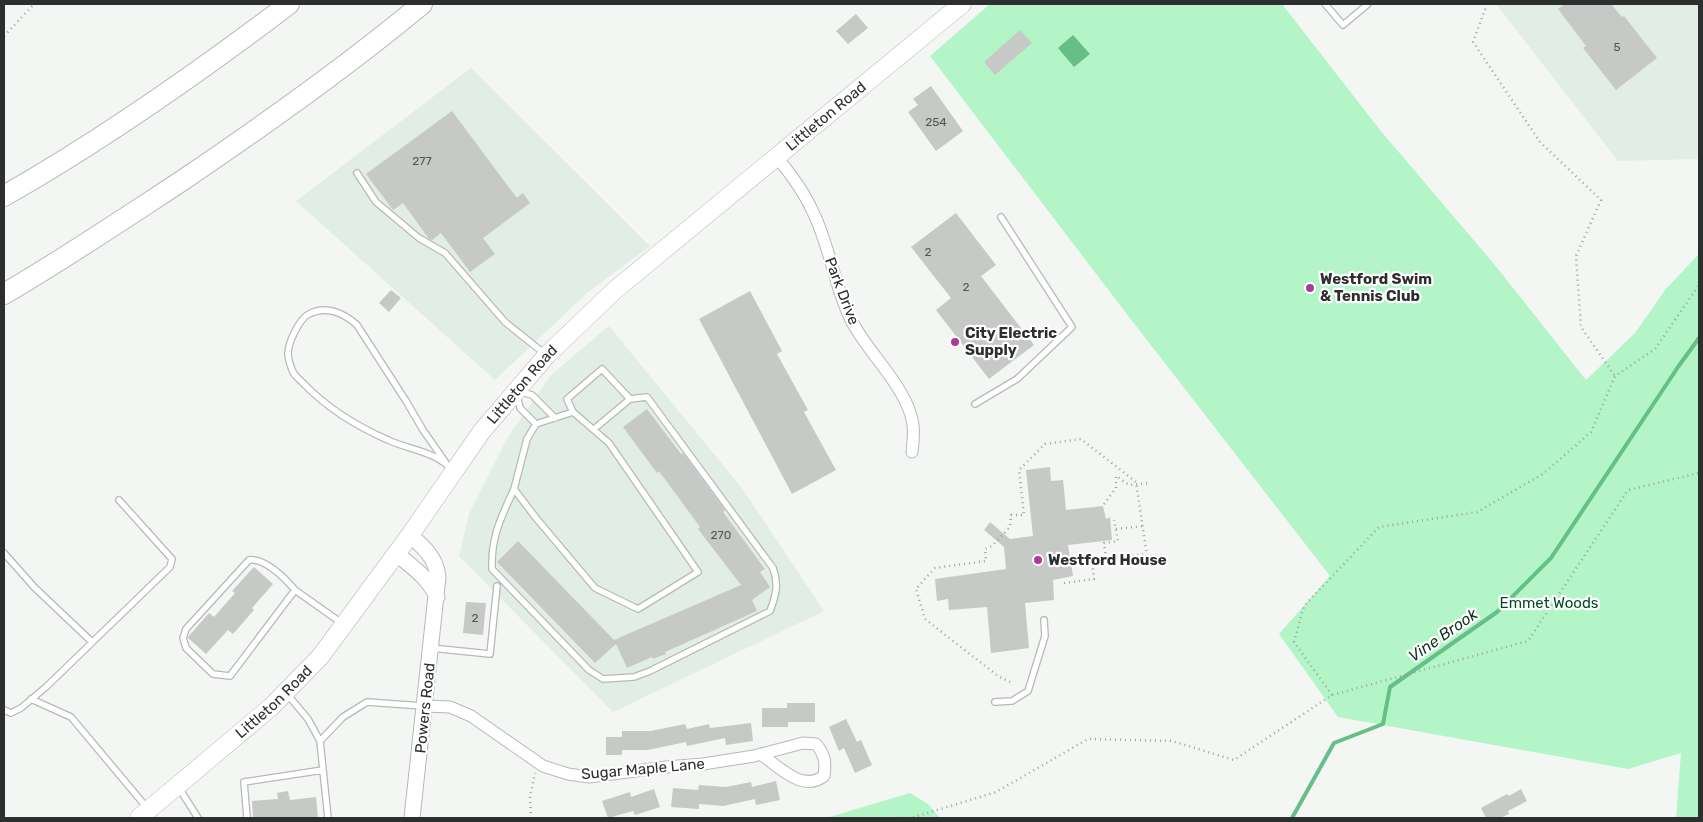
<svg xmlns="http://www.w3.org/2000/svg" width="1703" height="822" font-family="Rubik,sans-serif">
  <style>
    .built { fill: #e2ede5 }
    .green { fill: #b4f5c8 }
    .water { fill: #66bf86 }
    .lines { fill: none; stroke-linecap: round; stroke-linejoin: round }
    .stream { stroke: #66bf86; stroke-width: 4 }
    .building { fill: #c6c9c6 }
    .lane-casing { stroke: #b6bab7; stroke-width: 8 }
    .street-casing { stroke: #b6bab7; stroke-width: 13 }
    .secondary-casing { stroke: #b6bab7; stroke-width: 17 }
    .primary-casing { stroke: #b6bab7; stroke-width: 19 }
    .highway-casing { stroke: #b6bab7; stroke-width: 22 }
    .path { stroke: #9fa2a0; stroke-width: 2.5; stroke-dasharray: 1 4; stroke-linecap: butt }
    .lane { stroke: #fff; stroke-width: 5.5 }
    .street { stroke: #fff; stroke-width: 11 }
    .secondary { stroke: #fff; stroke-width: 15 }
    .primary { stroke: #fff; stroke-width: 18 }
    .highway { stroke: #fff; stroke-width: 20 }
    .poi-dot { fill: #aa3c99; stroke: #fff; stroke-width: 2 }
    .labels { text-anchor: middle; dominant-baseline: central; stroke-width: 4.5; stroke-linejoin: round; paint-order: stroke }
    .number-label { font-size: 12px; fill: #535654 }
    .street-label { font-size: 15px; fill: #2d2f2e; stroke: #fff }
    .poi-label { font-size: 15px; font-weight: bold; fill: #2d2f2e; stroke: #fff; text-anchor: start }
    .park-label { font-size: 15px; fill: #054d29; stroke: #fff }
    .water-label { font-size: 16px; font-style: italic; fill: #103720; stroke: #fff }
  </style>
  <rect width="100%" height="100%" fill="#f3f6f3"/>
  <path class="built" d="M 1496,4 L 1699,4 L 1699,159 L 1618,161 Z
    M 471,68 L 650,246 L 587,293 L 495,380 L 296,201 Z
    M 609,326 L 741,487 L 824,611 L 613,712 L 459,556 L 469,514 L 508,437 L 551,375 Z"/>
  <path class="green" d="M 990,4 L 1282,4 L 1380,130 L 1494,264 L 1586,380 L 1635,333 L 1665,290 L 1699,254 L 1699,818 L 1676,818 L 1681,753 L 1628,769 L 1338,717 L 1279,634 L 1330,576 L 1126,313 L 930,56 Z
    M 910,793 L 928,804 L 940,818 L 826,818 Z"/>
  <path class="water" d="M 1073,35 L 1090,54 L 1074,67 L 1058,48 Z"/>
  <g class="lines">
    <path class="stream" d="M 1292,818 L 1334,743 L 1383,724 L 1390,687 L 1497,612 L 1551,558 L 1678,367 L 1699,338"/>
  </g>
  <path class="building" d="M 1565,4 L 1611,4 L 1622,17 L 1624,16 L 1657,58 L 1616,90 L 1583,48 L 1586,46 L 1558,9 Z
    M 856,14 L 868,28 L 848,44 L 836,31 Z
    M 1020,30 L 1032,43 L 995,75 L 984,62 Z
    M 931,86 L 963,131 L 936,151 L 908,112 L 918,105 L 913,99 Z
    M 452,111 L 517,198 L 523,193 L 530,203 L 483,238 L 495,254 L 470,272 L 441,233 L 432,240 L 429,239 L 403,203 L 393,210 L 366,174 Z
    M 956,213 L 996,265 L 981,276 L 1034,345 L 989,379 L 936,310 L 951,298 L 911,247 Z
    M 391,290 L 401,298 L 389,312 L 379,303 Z
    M 750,291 L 782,351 L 777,354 L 808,410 L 804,412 L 836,470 L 792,494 L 699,319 Z
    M 647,409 L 681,454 L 683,453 L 725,510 L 723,512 L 765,569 L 760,572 L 770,587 L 752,600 L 757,611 L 665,652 L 666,654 L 653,659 L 652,657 L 627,668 L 616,644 L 595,663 L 497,562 L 518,541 L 614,640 L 741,585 L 698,529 L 700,527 L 659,471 L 657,473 L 623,427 Z
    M 1050,467 L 1051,481 L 1063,480 L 1066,510 L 1103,506 L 1106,519 L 1110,517 L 1112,540 L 1068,545 L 1073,576 L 1053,580 L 1054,600 L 1025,603 L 1029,648 L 991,653 L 987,607 L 949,610 L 948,599 L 937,601 L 935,579 L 1006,569 L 1004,547 L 984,530 L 990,522 L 1010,539 L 1033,536 L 1026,470 Z
    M 254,567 L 273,584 L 252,608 L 254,610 L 233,634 L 228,630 L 206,654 L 188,638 L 188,637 L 209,613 L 214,617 L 235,593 L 232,591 Z
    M 466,602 L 486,603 L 483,635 L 463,633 Z
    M 787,703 L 815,703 L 815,722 L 788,722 L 788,727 L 762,727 L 762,708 L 787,708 Z
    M 846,719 L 857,742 L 861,740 L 872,765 L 855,773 L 844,748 L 839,751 L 829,727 Z
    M 751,723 L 753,741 L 726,745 L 725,738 L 687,746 L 686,742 L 648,750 L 622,750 L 622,755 L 606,755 L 606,737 L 622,737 L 622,731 L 651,731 L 685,724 L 687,729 L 709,724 L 710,728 Z
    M 776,781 L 780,800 L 756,805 L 755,799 L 723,806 L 699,804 L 699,809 L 671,807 L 673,788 L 698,790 L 699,785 L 726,787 L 751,782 L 752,787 Z
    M 654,789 L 660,807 L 635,815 L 633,811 L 608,818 L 602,801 L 630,792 L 631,797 Z
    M 1521,789 L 1527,801 L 1508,811 L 1509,814 L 1500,818 L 1486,818 L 1481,808 L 1507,794 L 1509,796 Z
    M 288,791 L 290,800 L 316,797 L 318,818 L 253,818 L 252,801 L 278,799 L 277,793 Z"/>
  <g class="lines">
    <defs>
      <path id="lane" d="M 1325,4 L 1343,25 L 1368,4
        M 357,173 L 376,202 L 419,238 L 445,253 L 505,322 L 545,354
        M 521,392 L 532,395 L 555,418
        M 517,395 L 520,408 L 536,424
        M 975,404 L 1017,379 L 1072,327 L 1001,217
        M 573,412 L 609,443 L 698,572 L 638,609 L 595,588 L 536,518 L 514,489 L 527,439 L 536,424 Z
        M 573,412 L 567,399 L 602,369 L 630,399 L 594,429
        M 446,463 L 423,430 L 406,401 L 357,325 C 344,313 326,305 309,314 C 299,319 288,343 288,354 C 288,358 291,368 293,372 C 295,376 300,380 303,383 C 327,408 356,426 388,440 C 409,450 436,451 452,470
        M 514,489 C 501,518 491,536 492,569 L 589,670 L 603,679 L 634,677 L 650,671 L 770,611 C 776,595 779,584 773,568 L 647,397 L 630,399
        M 4,553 L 34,587 L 92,642
        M 295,590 C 285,578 265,558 249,560 L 186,629 L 183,638 L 186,648 L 213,674 L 230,676 L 295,590 L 343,624
        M 431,648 L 490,654 L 497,586
        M 287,694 L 308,719 L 320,741 L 328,818
        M 31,699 L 71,717 L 148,809
        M 995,702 L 1012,701 L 1028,691 L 1045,636 L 1044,620
        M 4,710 L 11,713 L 21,708 L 46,687 L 170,567 L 172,559 L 119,500
        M 320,741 L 343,717 L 367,702 L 423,706
        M 179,788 L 198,818
        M 247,818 L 244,782 L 323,770"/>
      <path id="street" d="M 776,156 C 790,173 803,190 812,210 C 829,243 834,284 850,318 C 866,350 894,374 908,407 C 915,424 914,434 912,452
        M 425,706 L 450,707 L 471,716 L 543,766 L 568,774 L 589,777 L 666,767 L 703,764 L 754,756 L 803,743 L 816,744 C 825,755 826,762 824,776 C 802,793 779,766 760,754"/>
      <path id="secondary" d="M 410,535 C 424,547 436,558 438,577 L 412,818
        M 397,554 C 412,567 429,578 437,597"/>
      <g id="primary">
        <path id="s1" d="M 139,818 L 271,707 L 320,657 L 410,535 L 482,431 L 547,355 L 615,290 L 962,4"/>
      </g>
      <path id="highway" d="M 4,196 C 104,139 198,73 289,4
        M 4,294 C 64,259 122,220 180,182 C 263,126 345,68 422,4"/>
    </defs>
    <use href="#lane" class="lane-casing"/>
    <use href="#street" class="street-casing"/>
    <use href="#secondary" class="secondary-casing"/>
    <use href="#primary" class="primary-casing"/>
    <use href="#highway" class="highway-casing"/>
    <path class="path" d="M 1487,4 L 1473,42 L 1540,142 L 1601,200 L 1576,256 L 1581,327 L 1615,376
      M 4,36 L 34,4
      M 1104,504 L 1116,488 L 1116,476 L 1129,485 L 1149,483
      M 1116,529 L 1143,526
      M 1106,558 L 1104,543 L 1118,541 L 1114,520
      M 1064,583 L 1094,579 L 1092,560 L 1147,554
      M 1010,682 L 998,676 L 925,619 L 916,589 L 935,568 L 986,561 L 985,549 L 992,546 L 1010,527 L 1011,515 L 1024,515 L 1019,470 L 1045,444 L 1081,439 L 1136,482 L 1148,563
      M 1332,695 L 1294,642 L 1304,606 L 1379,527 L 1477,512 L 1543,474 L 1591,432 L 1615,376 L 1655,349 L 1699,285
      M 531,818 L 530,797 L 535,773
      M 898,818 L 911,818 L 996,792 L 1088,739 L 1172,741 L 1234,760 L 1332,695 L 1528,641 L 1628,490 L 1699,473"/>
    <use href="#lane" class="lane"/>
    <use href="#street" class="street"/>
    <use href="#secondary" class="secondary"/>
    <use href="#primary" class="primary"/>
    <use href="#highway" class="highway"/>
  </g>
  <g class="poi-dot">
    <circle cx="1310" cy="288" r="5"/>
    <circle cx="955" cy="342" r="5"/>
    <circle cx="1038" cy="560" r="5"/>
  </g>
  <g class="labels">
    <g class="number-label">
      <text x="1617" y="47">5</text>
      <text x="936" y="122">254</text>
      <text x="422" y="161">277</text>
      <text x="928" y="252">2</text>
      <text x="966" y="287">2</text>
      <text x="721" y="535">270</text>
      <text x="475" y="618">2</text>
    </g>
    <g class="street-label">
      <text stroke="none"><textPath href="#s1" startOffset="988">Littleton Road</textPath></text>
      <text transform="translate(842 291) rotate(69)">Park Drive</text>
      <text stroke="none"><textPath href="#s1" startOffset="582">Littleton Road</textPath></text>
      <text stroke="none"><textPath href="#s1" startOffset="178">Littleton Road</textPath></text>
      <text transform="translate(425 708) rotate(-84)">Powers Road</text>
      <text transform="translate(643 769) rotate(-5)">Sugar Maple Lane</text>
    </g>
    <g class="poi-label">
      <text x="1320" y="279">Westford Swim<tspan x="1320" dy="17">&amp; Tennis Club</tspan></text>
      <text x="965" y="333">City Electric<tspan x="965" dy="17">Supply</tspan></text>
      <text x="1048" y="560">Westford House</text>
    </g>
    <g class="park-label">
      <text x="1549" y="603">Emmet Woods</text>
    </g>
    <g class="water-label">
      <text transform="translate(1443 635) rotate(-35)">Vine Brook</text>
    </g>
  </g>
  <rect width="1703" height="822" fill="none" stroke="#2d2f2e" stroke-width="10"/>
</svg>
